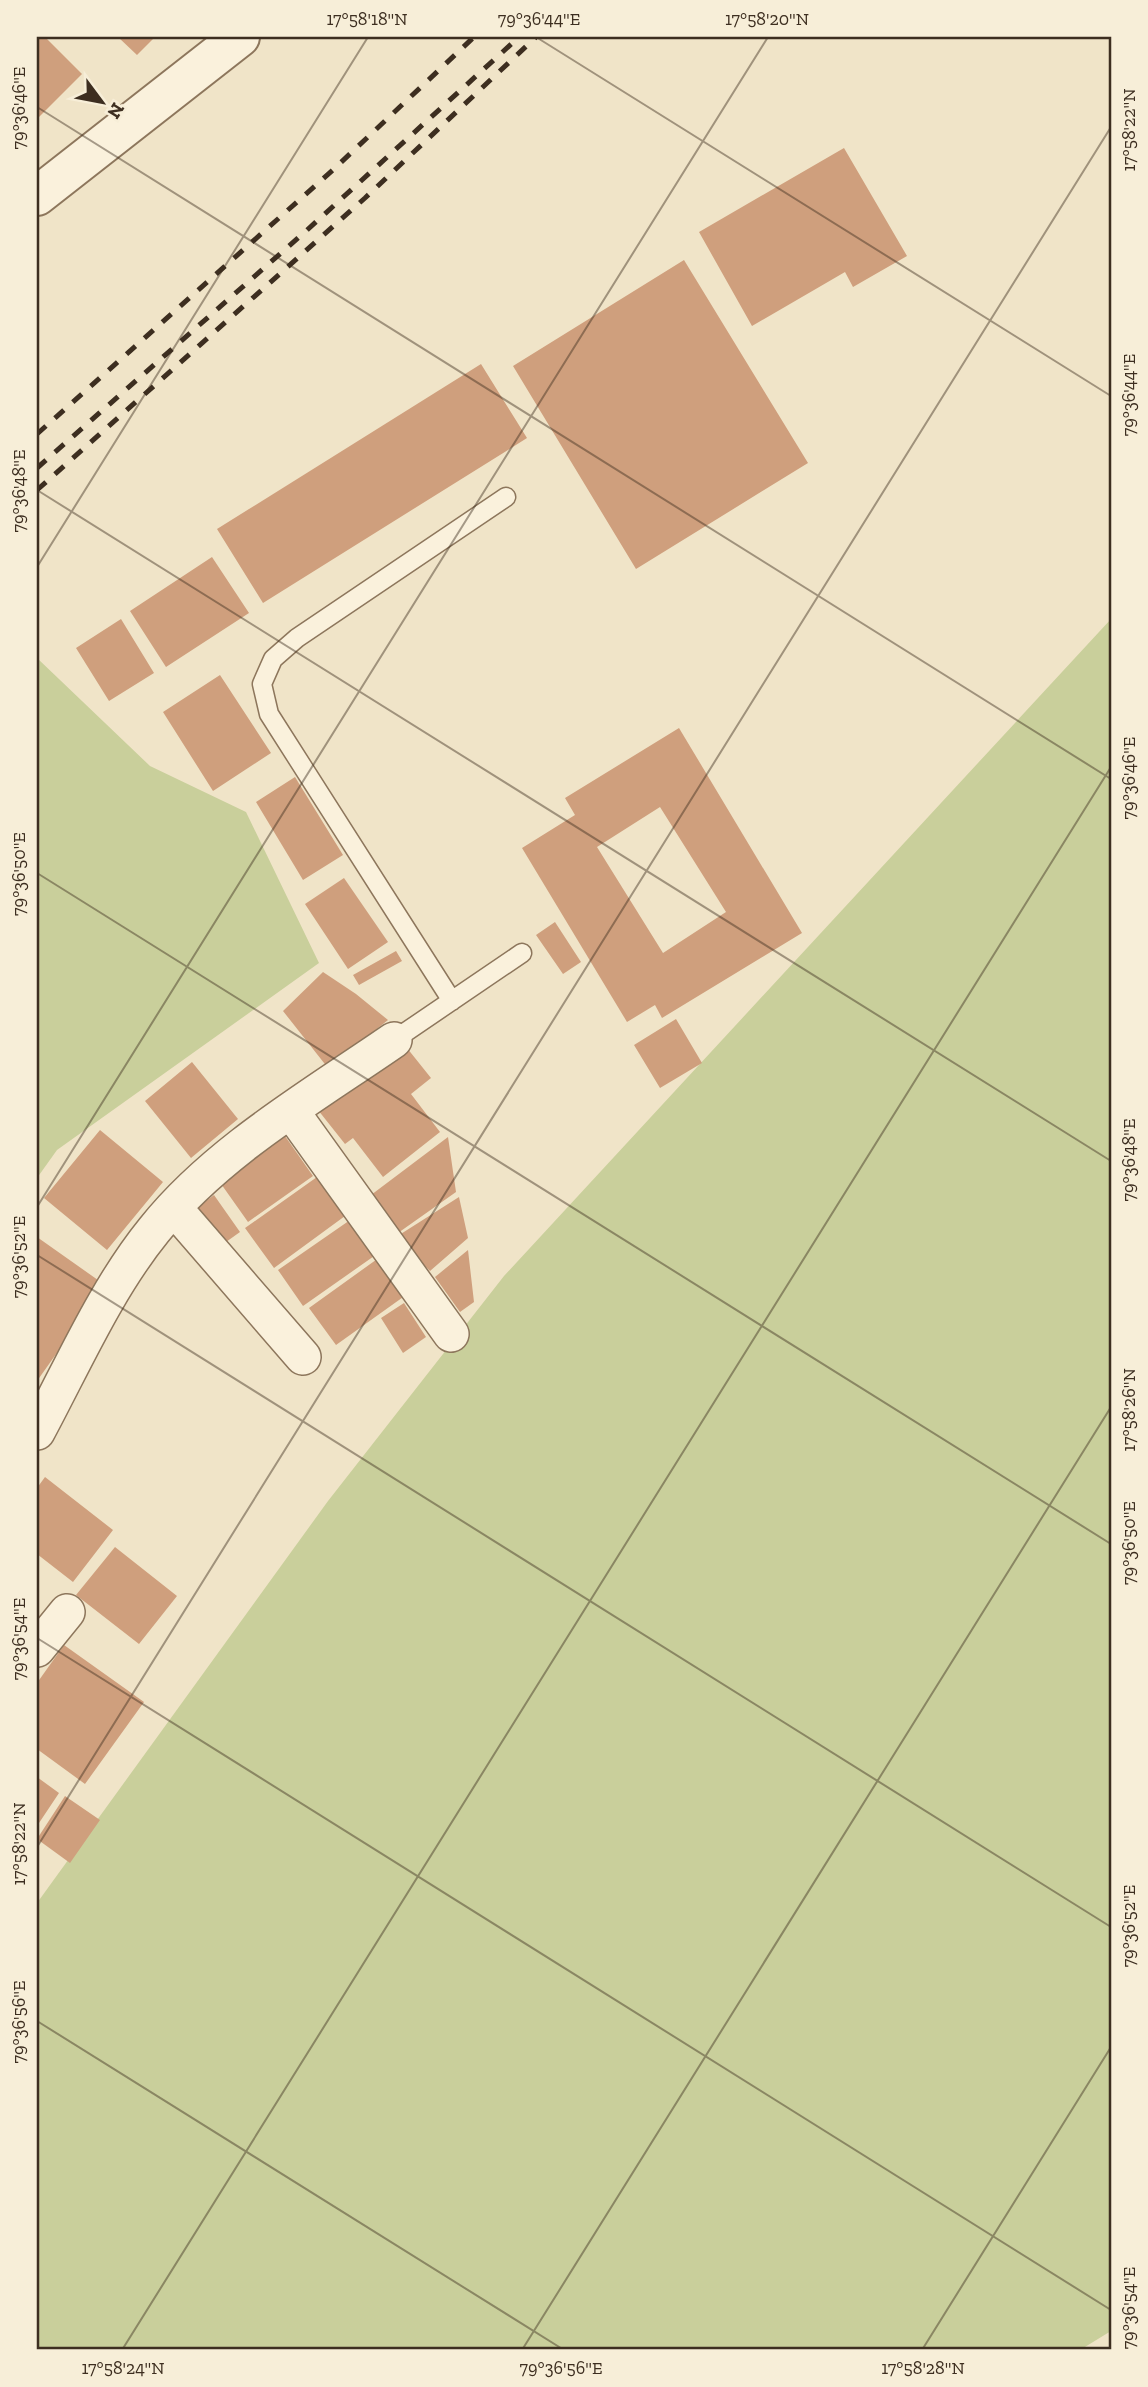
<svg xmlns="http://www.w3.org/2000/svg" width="1148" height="2387" font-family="'Zilla Slab',serif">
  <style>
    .green { fill: #c9cf9b }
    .building { fill: #cf9f7d; fill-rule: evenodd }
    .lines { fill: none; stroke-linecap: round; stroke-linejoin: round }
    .service-casing { stroke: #8d765c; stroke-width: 21 }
    .minor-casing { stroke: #8d765c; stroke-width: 38 }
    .tertiary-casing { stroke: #8d765c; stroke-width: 42 }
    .service { stroke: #faf1dc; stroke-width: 18 }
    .minor { stroke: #faf1dc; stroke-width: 35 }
    .tertiary { stroke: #faf1dc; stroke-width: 38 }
    .rail { stroke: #3d2e20; stroke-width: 5; stroke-dasharray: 12 12; stroke-linecap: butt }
    .ticks { fill: none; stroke: #3d2e20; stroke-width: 2; stroke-opacity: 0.45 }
    .neatline { fill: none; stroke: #3d2e20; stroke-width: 2.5 }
    .ticks-label { font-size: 18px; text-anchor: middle; fill: #3d2e20 }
  </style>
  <rect width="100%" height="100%" fill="#f0e4c8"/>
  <path class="green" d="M 1111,619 L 1111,2331 L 1080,2350 L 37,2350 L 37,1903 L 328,1501 L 504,1276 Z
    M 37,658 L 150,766 L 246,812 L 319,963 L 57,1150 L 37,1178 Z"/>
  <path class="building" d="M 37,37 L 45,37 L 82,74 L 37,119 Z
    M 118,37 L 155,37 L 137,55 Z
    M 844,148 L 907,256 L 853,287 L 845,272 L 752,326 L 699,232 Z
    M 684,260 L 808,463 L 636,569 L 513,366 Z
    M 481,364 L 527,438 L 263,603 L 217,529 Z
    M 212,557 L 249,613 L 166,667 L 130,611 Z
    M 121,619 L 154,673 L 109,701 L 76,648 Z
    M 220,675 L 271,753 L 213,791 L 163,712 Z
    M 679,728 L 802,933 L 662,1018 L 655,1005 L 627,1022 L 522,848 L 575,815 L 565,798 ZM 660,807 L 726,912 L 663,953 L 597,847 Z
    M 295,777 L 343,855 L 303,880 L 256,802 Z
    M 344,878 L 388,942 L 348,969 L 305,904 Z
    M 555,922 L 581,962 L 563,974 L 536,935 Z
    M 396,951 L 402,961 L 359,985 L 353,975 Z
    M 323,972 L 356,994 L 388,1020 L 328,1068 L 283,1011 Z
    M 676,1019 L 702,1063 L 660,1088 L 634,1045 Z
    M 403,1043 L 431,1078 L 411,1094 L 440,1132 L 383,1177 L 353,1138 L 345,1144 L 318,1110 Z
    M 192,1062 L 238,1119 L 191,1158 L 145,1101 Z
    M 100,1130 L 163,1182 L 107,1250 L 44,1198 Z
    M 285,1136 L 313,1176 L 248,1222 L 219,1181 Z
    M 448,1137 L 456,1192 L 398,1233 L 371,1195 Z
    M 317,1177 L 345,1216 L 274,1268 L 245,1228 Z
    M 214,1195 L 240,1232 L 219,1247 L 193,1211 Z
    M 459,1197 L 468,1238 L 430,1271 L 396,1237 Z
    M 353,1218 L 377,1254 L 303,1306 L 278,1270 Z
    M 37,1237 L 105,1285 L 37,1381 Z
    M 468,1250 L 474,1302 L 460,1312 L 435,1277 Z
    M 380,1257 L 406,1295 L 336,1345 L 309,1308 Z
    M 404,1303 L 426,1337 L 403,1353 L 381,1318 Z
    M 45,1477 L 113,1530 L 73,1582 L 37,1554 L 37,1488 Z
    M 115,1547 L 177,1596 L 139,1644 L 76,1595 Z
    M 64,1645 L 144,1702 L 85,1784 L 37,1749 L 37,1683 Z
    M 37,1777 L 59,1793 L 37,1826 Z
    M 65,1796 L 100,1820 L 70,1863 L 37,1839 Z"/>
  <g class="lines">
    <defs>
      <path id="service" d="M 452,1001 L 269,714 L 262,684 L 273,659 L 297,638 L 506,497
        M 394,1040 L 522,953"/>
      <path id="minor" d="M 291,1111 L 451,1334
        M 174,1208 L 303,1357
        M 37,1432 C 73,1365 106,1289 154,1230 C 216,1152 313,1096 394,1040
        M 37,1649 L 67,1612"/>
      <path id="tertiary" d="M 37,196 L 240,37"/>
    </defs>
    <use href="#service" class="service-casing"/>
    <use href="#minor" class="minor-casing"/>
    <use href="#tertiary" class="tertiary-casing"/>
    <use href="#service" class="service"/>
    <use href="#minor" class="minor"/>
    <use href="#tertiary" class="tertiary"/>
    <path class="rail" d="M 37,434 L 335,168 L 474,37
      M 37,468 L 306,231 L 519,37
      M 37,490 L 365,198 L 536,37"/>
  </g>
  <path class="ticks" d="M 536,37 L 1111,396M 37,107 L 1111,779M 37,490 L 1111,1161M 37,567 L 368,37M 37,873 L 1111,1544M 37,1207 L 768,37M 37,1255 L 1111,1927M 37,1638 L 1111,2310M 37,1847 L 1111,127M 37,2021 L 564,2350M 122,2350 L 1111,767M 522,2350 L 1111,1407M 922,2350 L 1111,2047"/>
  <rect width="1148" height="2387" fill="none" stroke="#f7eed8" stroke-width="77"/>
  <g transform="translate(102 102) rotate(122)" stroke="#f7eed8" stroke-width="5" paint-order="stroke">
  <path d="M0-5L12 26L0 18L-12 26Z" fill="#3d2e20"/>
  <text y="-10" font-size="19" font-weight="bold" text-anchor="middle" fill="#3d2e20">N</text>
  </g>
  <rect x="38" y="38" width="1072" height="2310" class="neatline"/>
  <g class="ticks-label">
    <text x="367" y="25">17°58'18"N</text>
    <text x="539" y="25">79°36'44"E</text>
    <text x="767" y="25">17°58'20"N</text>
    <text transform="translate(19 108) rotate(-90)" y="6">79°36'46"E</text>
    <text transform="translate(1129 130) rotate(-90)" y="6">17°58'22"N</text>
    <text transform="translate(1129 395) rotate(-90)" y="6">79°36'44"E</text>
    <text transform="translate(19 491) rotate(-90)" y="6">79°36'48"E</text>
    <text transform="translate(1129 778) rotate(-90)" y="6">79°36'46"E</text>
    <text transform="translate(19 874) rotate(-90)" y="6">79°36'50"E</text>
    <text transform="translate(1129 1160) rotate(-90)" y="6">79°36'48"E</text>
    <text transform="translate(19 1257) rotate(-90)" y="6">79°36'52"E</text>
    <text transform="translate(1129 1410) rotate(-90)" y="6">17°58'26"N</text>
    <text transform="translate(1129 1543) rotate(-90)" y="6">79°36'50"E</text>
    <text transform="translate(19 1639) rotate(-90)" y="6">79°36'54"E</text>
    <text transform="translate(19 1844) rotate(-90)" y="6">17°58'22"N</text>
    <text transform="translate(1129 1926) rotate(-90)" y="6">79°36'52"E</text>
    <text transform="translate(19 2022) rotate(-90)" y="6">79°36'56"E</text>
    <text transform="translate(1129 2308) rotate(-90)" y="6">79°36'54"E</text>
    <text x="123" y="2374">17°58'24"N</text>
    <text x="561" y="2374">79°36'56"E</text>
    <text x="923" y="2374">17°58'28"N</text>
  </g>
</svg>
